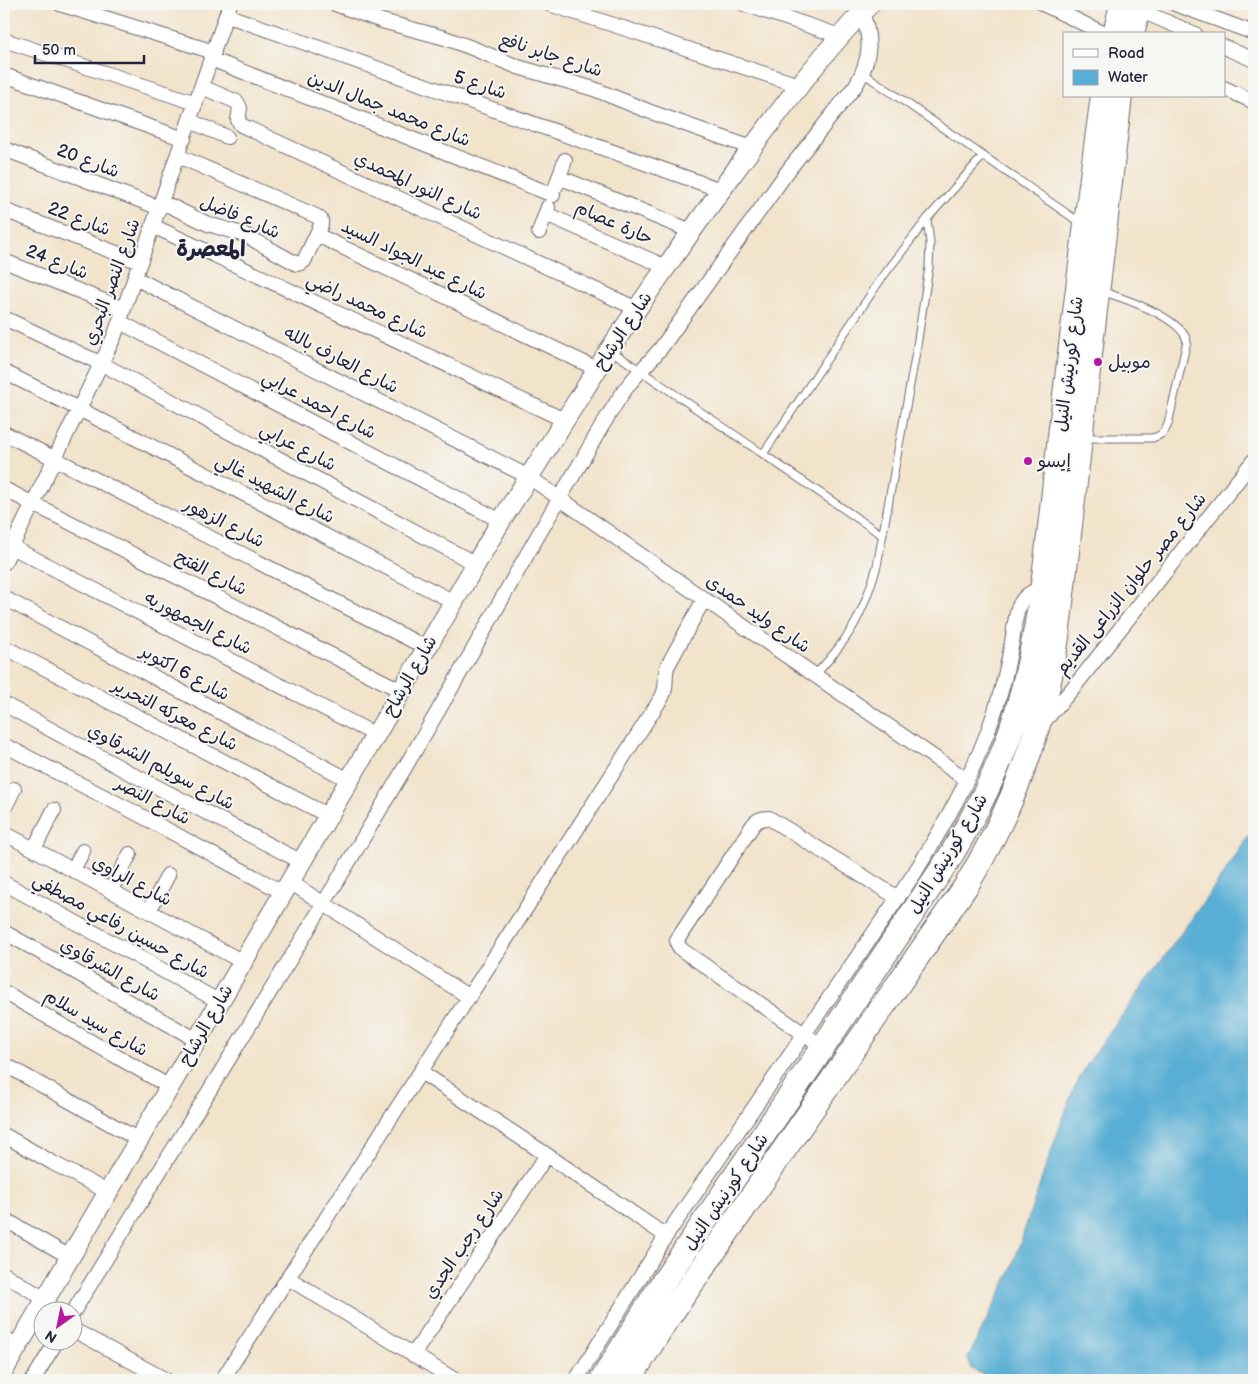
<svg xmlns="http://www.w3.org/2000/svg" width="1258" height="1384" font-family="'Balsamiq Sans','Playpen Sans Arabic',sans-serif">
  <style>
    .water { fill: #58aed4; stroke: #3d6888 }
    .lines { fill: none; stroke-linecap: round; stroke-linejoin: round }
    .lane-casing { stroke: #6b666d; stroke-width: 9 }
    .street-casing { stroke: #6b666d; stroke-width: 16 }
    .secondary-casing { stroke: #6b666d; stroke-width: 21 }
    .highway-casing { stroke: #6b666d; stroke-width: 26 }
    .lane { stroke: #fff; stroke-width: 7 }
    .street { stroke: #fff; stroke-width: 14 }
    .secondary { stroke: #fff; stroke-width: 19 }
    .highway { stroke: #fff; stroke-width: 24 }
    .poi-dot { fill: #b5179e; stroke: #f6f6f2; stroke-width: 2 }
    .labels { text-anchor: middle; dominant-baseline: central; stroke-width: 4; stroke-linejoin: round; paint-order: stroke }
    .street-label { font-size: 18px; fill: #22223b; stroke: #f6f6f2 }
    .poi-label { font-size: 18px; fill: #22223b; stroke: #f6f6f2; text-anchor: start }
    .district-label { font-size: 22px; font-weight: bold; fill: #22223b; stroke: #f6f6f2 }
  </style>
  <rect width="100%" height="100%" fill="#f6f6f2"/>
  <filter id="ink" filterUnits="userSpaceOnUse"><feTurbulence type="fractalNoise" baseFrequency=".02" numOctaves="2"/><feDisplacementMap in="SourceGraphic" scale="10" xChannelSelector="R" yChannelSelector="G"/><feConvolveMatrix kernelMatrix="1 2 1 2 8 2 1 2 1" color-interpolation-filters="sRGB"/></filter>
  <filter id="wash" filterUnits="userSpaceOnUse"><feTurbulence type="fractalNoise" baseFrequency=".0096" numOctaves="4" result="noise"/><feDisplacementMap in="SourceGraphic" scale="20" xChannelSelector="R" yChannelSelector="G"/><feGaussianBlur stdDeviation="1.12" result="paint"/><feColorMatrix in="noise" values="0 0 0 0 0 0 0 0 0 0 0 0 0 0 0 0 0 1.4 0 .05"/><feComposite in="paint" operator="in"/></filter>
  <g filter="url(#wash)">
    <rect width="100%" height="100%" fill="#f2e3cb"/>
    <path class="water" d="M 1254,827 L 1254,1380 L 993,1380 L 972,1369 L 968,1358 L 1010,1273 L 1047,1163 L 1074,1088 L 1088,1063 L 1225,872 Z"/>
  </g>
  <g filter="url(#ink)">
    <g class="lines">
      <defs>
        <path id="lane" d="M 863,73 L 1082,224
          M 610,350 L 882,535
          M 1084,438 L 1152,438 C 1161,436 1165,432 1168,424 L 1187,341 C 1181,317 1123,298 1101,291
          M 763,454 L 881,279 L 927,219 L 983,156
          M 815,675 C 829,660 843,644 854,625 C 864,607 871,586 877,566 L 916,352 L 929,267 L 930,243 L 927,219"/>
        <path id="street" d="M 60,4 L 214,52
          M 335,4 L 382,21 L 445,38 L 472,48 L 518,67 L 594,89 L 648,111 L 752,148
          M 549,4 L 799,85
          M 744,4 L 840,36
          M 1043,4 L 1105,34
          M 1175,4 L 1254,33
          M 1137,9 L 1195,34
          M 226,15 L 721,190
          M 4,40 L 196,103
          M 1224,47 L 1254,60
          M 211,59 L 553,195
          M 4,75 L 184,139
          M 202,87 L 237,102 L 240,108 L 238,120 L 241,125 L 637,309
          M 1224,88 L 1254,102
          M 190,121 L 227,137
          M 4,149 L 160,208
          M 559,177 L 691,231
          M 556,186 L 565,160
          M 162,202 L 208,224 L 245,235 L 297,264 L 301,263 L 304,261 L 321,225 L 321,220 L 316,216 L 178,156
          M 4,210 L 140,262
          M 546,214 L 666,267
          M 153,226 L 564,420
          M 539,232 L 548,207
          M 317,235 L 597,369
          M 4,261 L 124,309
          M 135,278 L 529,477 L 704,599 L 967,780
          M 4,318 L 102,364 L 476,564
          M 120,322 L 501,521
          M 4,372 L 79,409 L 454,602
          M 4,433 L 427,648
          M 4,489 L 402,691
          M 4,543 L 376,735
          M 4,563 L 114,337 L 230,4
          M 4,598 L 349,780
          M 4,647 L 329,816
          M 4,704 L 130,773 L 302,862
          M 1042,724 L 1078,682 L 1254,460
          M 4,745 L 136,813 L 284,893
          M 4,809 L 14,789
          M 4,833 L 243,962
          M 34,849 L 54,810
          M 73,870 L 83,851
          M 290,882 L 469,997
          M 4,883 L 220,1002
          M 110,891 L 130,854
          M 149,911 L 168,875
          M 4,932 L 197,1040
          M 4,992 L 170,1087
          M 823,1047 L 682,950 L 678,945 L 677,940 L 753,825 C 758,819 762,818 769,818 L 898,898
          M 4,1064 L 139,1140
          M 421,1072 L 547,1155 L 666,1236
          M 4,1135 L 53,1163 L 108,1192
          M 4,1219 L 70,1257
          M 4,1274 L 45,1299
          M 288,1278 L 455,1380
          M 72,1314 C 195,1113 320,914 438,711 C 485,631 529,548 577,469 C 592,443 607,416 624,391 C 635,375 649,363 661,348 L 790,168 L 856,85 C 871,59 872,40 862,12
          M 72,1329 L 166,1380
          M 4,1338 L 17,1347
          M 413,1355 L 547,1155
          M 33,1380 L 56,1342
          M 222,1380 L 662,697 C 668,686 664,679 667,667 L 704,599
          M 576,1380 L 666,1236 L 914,874 C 950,816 983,757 1001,691 C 1006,674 1009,658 1012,642 C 1014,630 1015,619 1018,608 C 1023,597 1030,591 1042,589"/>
        <path id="secondary" d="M 4,1370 L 501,521 C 537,465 572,408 608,352 C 648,291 690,233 732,175 C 776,116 819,56 870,4"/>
        <path id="highway" d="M 1115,34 L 1122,4
          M 1132,34 L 1139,4
          M 602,1380 L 658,1290 L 823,1047 L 950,857 C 976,813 1000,768 1015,718 C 1043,627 1049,530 1060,436 C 1074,322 1087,209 1103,96
          M 629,1380 L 665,1322 L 708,1260 L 966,886 C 1014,806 1043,730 1057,637 L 1120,96"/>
      </defs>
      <use href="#lane" class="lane-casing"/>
      <use href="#street" class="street-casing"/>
      <use href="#secondary" class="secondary-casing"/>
      <use href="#highway" class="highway-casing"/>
      <use href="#lane" class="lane"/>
      <use href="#street" class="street"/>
      <use href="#secondary" class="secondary"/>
      <use href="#highway" class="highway"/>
    </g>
  </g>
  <g class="poi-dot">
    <circle cx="1098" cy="362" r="5"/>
    <circle cx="1028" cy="461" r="5"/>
  </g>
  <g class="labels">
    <g class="street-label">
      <text transform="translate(551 55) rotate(18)">شارع جابر نافع</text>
      <text transform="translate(480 85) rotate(19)">شارع 5</text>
      <text transform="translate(389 109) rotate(22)">شارع محمد جمال الدين</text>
      <text transform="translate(88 161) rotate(21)">شارع 20</text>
      <text transform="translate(418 186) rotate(25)">شارع النور المحمدي</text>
      <text transform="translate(240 217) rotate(23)">شارع فاضل</text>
      <text transform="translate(79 219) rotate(21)">شارع 22</text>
      <text transform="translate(614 223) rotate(24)">حارة عصام</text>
      <text transform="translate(414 260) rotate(26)">شارع عبد الجواد السيد</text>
      <text transform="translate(57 262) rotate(22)">شارع 24</text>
      <text transform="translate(112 282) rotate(-70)">شارع النصر البحري</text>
      <text transform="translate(367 306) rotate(25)">شارع محمد راضي</text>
      <text transform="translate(623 331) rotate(-56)">شارع الرشاح</text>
      <text transform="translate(341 360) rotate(27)">شارع العارف بالله</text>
      <text transform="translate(1069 364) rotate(-83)">شارع كورنيش النيل</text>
      <text transform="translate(319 405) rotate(28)">شارع احمد عرابي</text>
      <text transform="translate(298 447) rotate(28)">شارع عرابي</text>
      <text transform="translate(275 489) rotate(27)">شارع الشهيد غالي</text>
      <text transform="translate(224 523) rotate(27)">شارع الزهور</text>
      <text transform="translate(211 573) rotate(27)">شارع الفتح</text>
      <text transform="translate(1131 584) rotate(-51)">شارع مصر حلوان الزراعى القديم</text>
      <text transform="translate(758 614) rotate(35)">شارع وليد حمدى</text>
      <text transform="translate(198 623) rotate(27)">شارع الجمهوريه</text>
      <text transform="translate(185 673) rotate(28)">شارع 6 اكتوبر</text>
      <text transform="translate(410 676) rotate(-60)">شارع الرشاح</text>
      <text transform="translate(175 715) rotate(27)">شارع معركه التحرير</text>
      <text transform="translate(161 767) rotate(28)">شارع سويلم الشرقاوي</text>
      <text transform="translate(153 801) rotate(28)">شارع النصر</text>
      <text transform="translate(948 854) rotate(-59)">شارع كورنيش النيل</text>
      <text transform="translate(132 881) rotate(28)">شارع الراوي</text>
      <text transform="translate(121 926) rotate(29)">شارع حسين رفاعي مصطفي</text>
      <text transform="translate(110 970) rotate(29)">شارع الشرقاوي</text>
      <text transform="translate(96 1023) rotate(30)">شارع سيد سلام</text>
      <text transform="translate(206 1025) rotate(-60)">شارع الرشاح</text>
      <text transform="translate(726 1192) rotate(-56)">شارع كورنيش النيل</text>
      <text transform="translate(464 1244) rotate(-56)">شارع رجب الجدي</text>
    </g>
    <g class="poi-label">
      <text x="1108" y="362">موبيل</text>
      <text x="1038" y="461">إيسو</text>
    </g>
    <g class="district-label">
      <text x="211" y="249">المعصرة</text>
    </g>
  </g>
  <rect width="1258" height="1384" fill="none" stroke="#f6f6f2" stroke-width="20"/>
  <rect x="1063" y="32" width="162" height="65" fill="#f6f6f2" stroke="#a1a1a9"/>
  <rect x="1073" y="49" width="25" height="8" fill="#ffffff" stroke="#a1a1a9"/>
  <text x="1108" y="58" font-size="15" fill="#22223b">Road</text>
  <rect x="1073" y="70" width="25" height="15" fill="#58aed4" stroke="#a1a1a9"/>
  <text x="1108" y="82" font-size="15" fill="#22223b">Water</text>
  <g transform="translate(58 1326) rotate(213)"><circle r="24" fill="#f6f6f2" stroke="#a1a1a9"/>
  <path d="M0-4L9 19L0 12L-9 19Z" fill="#b5179e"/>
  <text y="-8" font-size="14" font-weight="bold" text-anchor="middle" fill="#22223b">N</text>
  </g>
  <path d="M35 55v8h109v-8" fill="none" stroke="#22223b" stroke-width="2.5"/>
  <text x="42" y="55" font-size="15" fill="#22223b" stroke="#f6f6f2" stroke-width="4" paint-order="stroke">50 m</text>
</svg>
